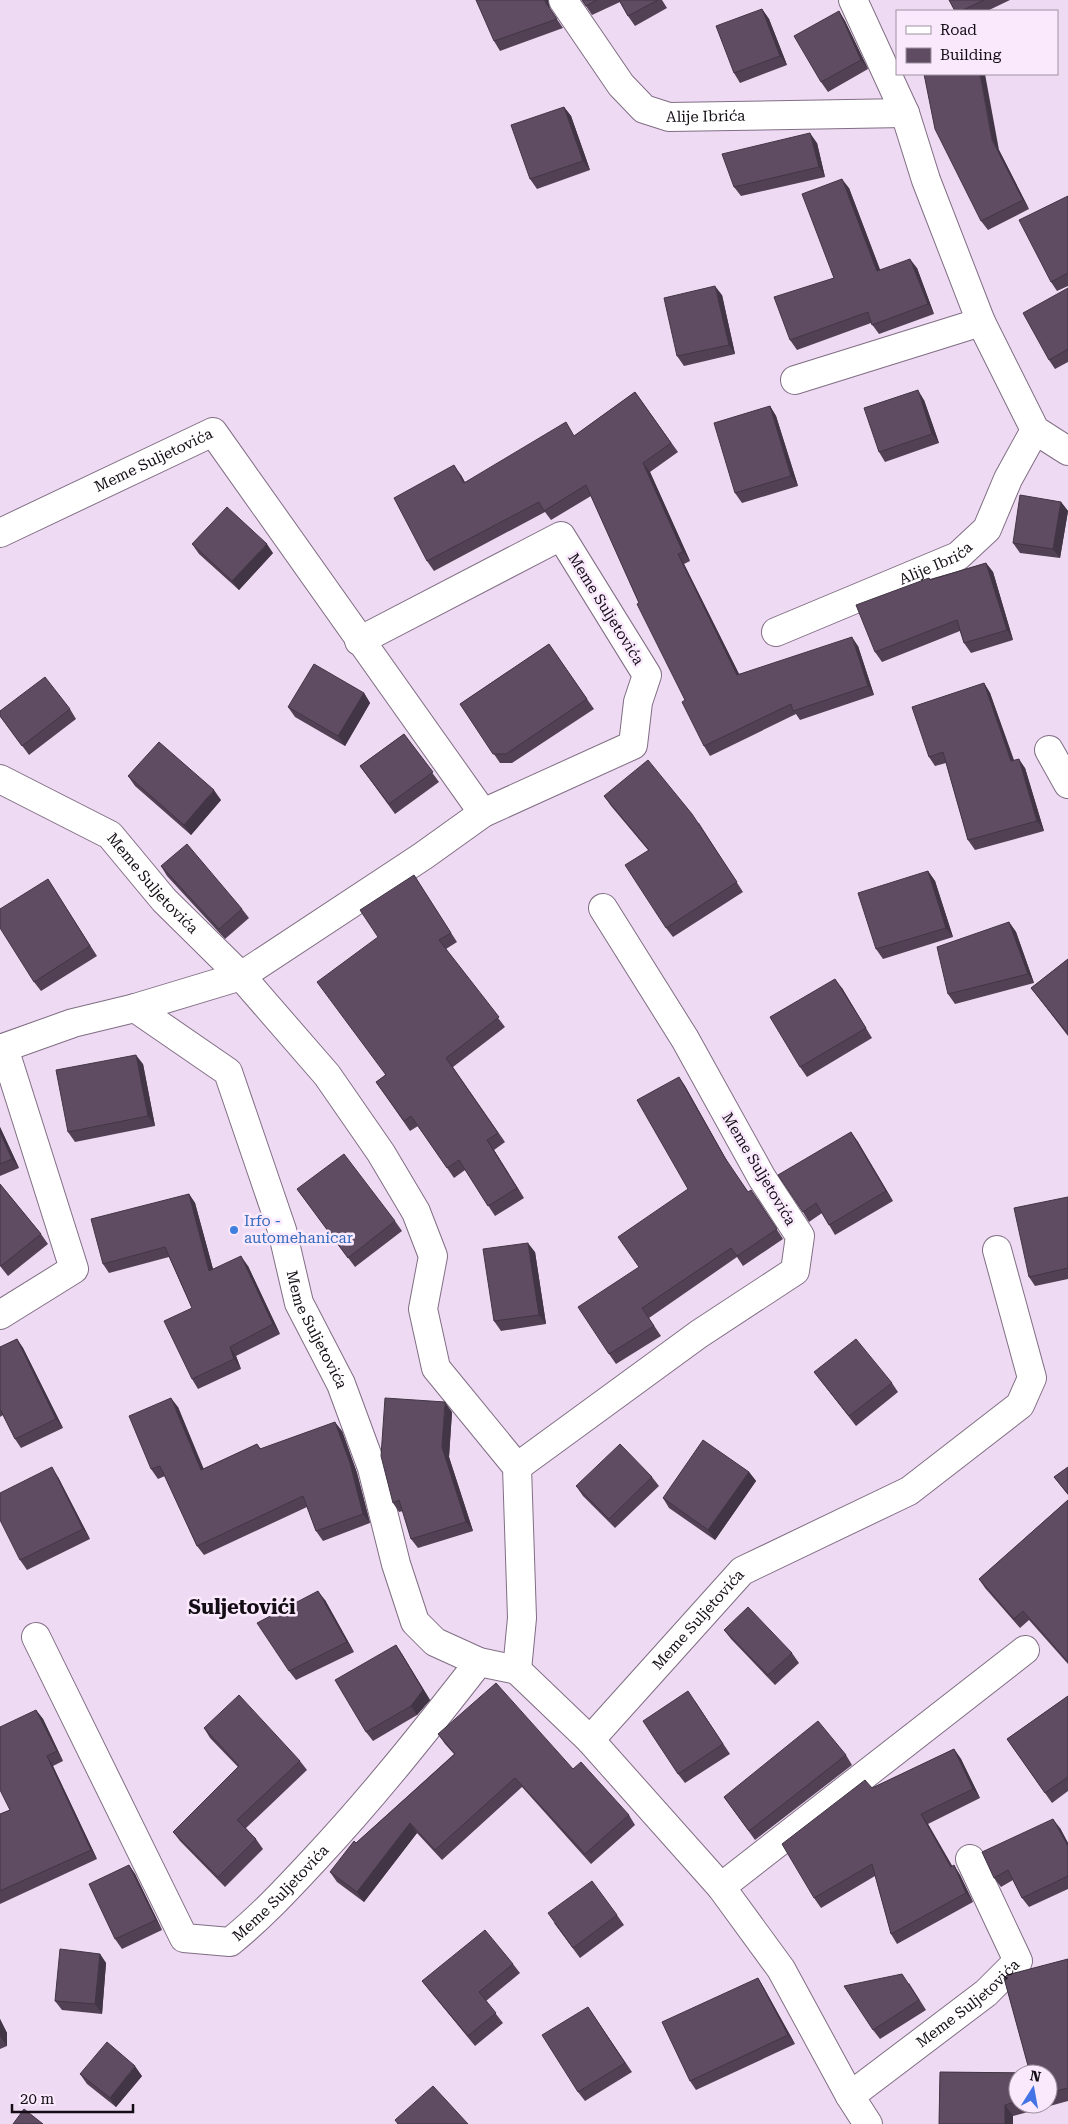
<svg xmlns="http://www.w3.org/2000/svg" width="1068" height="2124" font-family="'Roboto Serif',serif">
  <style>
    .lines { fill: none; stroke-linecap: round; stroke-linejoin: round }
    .minor-casing { stroke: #806e84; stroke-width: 30 }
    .minor { stroke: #fff; stroke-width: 28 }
    .wall { fill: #524154; fill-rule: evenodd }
    .shaded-wall { fill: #423545 }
    .building { fill: #5f4c62; stroke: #423545 }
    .shop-dot { fill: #3f7fe0; stroke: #fae9fd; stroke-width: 2 }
    .labels { text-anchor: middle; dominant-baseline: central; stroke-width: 5; stroke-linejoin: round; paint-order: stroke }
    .street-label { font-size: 15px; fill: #140d15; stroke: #fae9fd }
    .shop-label { font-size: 15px; fill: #366cbe; stroke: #fae9fd; text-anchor: start }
    .district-label { font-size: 20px; font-weight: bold; fill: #140d15; stroke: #fae9fd }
  </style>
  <rect width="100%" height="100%" fill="#efdaf3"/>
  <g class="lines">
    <defs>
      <g id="minor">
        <path id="s1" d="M 563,0 L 621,85 L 644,109 L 669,117 L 905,113"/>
        <path d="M 853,0 L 905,113 L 926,180 L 981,322 L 1035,430 L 1068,451"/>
        <path d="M 795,380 L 981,322"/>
        <path id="s2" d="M 0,533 L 213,432 L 483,813"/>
        <path id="s3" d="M 776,632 L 958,556 L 987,529 L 1008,479 L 1035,430"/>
        <path d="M 1049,750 L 1068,784"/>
        <path id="s4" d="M 0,779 L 110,835 L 164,900 L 241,976 L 327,1075 L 381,1153 L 416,1212 L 433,1256 L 423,1309 L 436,1368 L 517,1467 L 522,1618 L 517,1670"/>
        <path id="s5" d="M 135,1008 L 228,1072 L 282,1230 L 299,1303 L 341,1384 L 372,1468 L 396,1564 L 415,1622 L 435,1642 L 479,1662 L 517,1670 L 590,1740 L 721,1887 L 781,1969 L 850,2096 L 868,2124"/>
        <path d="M 0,1049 L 73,1023 L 135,1008 L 241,976 L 423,856 L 483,813 L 633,745 L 638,702 L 647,675 L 561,536 L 359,641"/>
        <path d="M 0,1315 L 74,1269 L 4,1048"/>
        <path d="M 517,1467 L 699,1334 L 795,1271 L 800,1236 L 762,1178 L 685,1039 L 603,908"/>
        <path id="s6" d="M 36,1637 L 184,1938 L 230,1942 C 261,1917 287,1889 314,1860 C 373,1797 426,1730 479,1662"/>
        <path id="s7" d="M 590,1740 L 742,1571 L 909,1491 L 1020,1405 L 1032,1378 L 997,1250"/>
        <path d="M 721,1887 L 1025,1650"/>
        <path id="s8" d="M 850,2096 L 986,1993 L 1018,1961 L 970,1859"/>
      </g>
    </defs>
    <use href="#minor" class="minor-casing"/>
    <use href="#minor" class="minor"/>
  </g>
  <path class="wall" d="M 582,0 L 662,0 L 667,8 L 635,26 L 628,16 L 620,2 L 592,15 Z
    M 949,0 L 1010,0 L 987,11 L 955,11 Z
    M 547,1 L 550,9 L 563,28 L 500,51 L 494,41 Z
    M 762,9 L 769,19 L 787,65 L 740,83 L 734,73 Z
    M 839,11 L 845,21 L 868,69 L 828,92 L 821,82 Z
    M 564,107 L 571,116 L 590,170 L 537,189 L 530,179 Z
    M 817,143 L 825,177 L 741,196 L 734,187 Z
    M 999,150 L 1029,209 L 988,230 L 981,221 Z
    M 849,188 L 880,270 L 917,268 L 934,314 L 879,334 L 871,323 L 797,350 L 790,340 L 834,278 Z
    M 1068,196 L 1068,286 L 1057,291 L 1051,282 Z
    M 1068,288 L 1068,362 L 1055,369 L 1049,360 Z
    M 722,295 L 735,354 L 684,366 L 677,356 Z
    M 635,392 L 678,452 L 650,472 L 690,561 L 684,564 L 739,674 L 858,646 L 874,695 L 800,720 L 796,714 L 710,756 L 704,746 L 685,700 L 639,603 L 591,496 L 551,520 L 545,512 L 434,571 L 427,561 L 461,475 L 465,482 L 574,436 Z
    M 924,400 L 939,443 L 885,462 L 879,452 Z
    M 770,406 L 776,416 L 798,486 L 742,503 L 735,493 Z
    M 1061,502 L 1068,511 L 1060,558 L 1020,553 L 1013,543 Z
    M 192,544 L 273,553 L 239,590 L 199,554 Z
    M 986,563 L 993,572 L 1013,640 L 971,653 L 964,643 L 960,631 L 882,662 L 875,652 L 929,578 L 930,579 Z
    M 549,644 L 594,709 L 512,763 L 500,763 L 460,704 Z
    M 984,683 L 990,693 L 1014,760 L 1025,768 L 1044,831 L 975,850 L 968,840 L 946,763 L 935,766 L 929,757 Z
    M 364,693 L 370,703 L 345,746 L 295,717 L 288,707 Z
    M 70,709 L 76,719 L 29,755 L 0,716 Z
    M 404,734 L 439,782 L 395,814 L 360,766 Z
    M 128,776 L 221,800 L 191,835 L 135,786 Z
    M 604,796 L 699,823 L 743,892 L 673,937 L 666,928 L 648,850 L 611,806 Z
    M 161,866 L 242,909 L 249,918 L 225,939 L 167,876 Z
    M 928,871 L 935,881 L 953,937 L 883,959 L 876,949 Z
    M 414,875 L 457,942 L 446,949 L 505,1027 L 453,1067 L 505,1142 L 494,1150 L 524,1198 L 495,1216 L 465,1170 L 454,1178 L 418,1126 L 410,1131 L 376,1082 L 385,1075 L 378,937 Z
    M 48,879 L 97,956 L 41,991 L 34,982 Z
    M 1009,922 L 1016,932 L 1034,983 L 955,1004 L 948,994 Z
    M 1068,959 L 1068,1036 L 1031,988 Z
    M 842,988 L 872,1038 L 807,1077 L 800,1067 Z
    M 143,1064 L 155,1126 L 75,1142 L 68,1132 Z
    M 679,1077 L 685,1086 L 731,1168 L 748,1192 L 758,1200 L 783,1239 L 743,1266 L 737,1257 L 649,1318 L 661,1336 L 616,1364 L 609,1354 L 639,1267 L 688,1189 Z
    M 0,1127 L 19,1168 L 0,1176 Z
    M 851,1132 L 858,1142 L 893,1201 L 835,1235 L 822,1213 L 809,1222 L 803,1212 Z
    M 0,1184 L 41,1234 L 48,1244 L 8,1276 L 0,1266 Z
    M 297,1189 L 395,1221 L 402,1231 L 355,1267 Z
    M 189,1194 L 195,1203 L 213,1269 L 248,1266 L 280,1334 L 236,1356 L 241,1369 L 198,1389 L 192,1379 L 192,1308 L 169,1257 L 109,1273 L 103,1264 Z
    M 1068,1197 L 1068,1279 L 1035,1286 L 1029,1277 Z
    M 535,1252 L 546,1324 L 501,1331 L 494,1321 Z
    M 17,1339 L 23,1348 L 63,1428 L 21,1448 L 15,1439 L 3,1415 L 0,1417 L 0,1347 Z
    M 814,1372 L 892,1383 L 898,1392 L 856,1426 Z
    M 178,1407 L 203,1469 L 257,1444 L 261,1449 L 342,1431 L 357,1473 L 370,1523 L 323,1541 L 316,1531 L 307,1507 L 204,1555 L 197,1546 L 165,1476 L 158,1479 L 151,1469 Z
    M 452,1412 L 449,1457 L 473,1531 L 418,1548 L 411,1539 L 403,1511 L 399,1512 L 393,1503 Z
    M 1068,1467 L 1068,1495 L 1054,1477 Z
    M 749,1472 L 756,1481 L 715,1540 L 669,1508 L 663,1498 Z
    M 58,1477 L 90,1539 L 27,1570 L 20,1560 Z
    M 652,1477 L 659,1486 L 615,1528 L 583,1496 L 576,1486 Z
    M 1068,1500 L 1068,1664 L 1029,1620 L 1020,1628 L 985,1588 L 979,1579 Z
    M 325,1600 L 354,1652 L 296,1680 L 289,1671 Z
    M 724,1630 L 792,1653 L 799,1663 L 775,1685 L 731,1639 Z
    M 396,1645 L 402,1654 L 430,1700 L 417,1715 L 373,1741 L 366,1732 Z
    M 1068,1696 L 1068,1791 L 1052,1803 L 1007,1739 Z
    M 695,1701 L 730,1754 L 685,1783 L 678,1774 Z
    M 36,1710 L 43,1719 L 63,1761 L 53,1766 L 97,1859 L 0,1904 L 0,1814 L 10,1810 Z
    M 204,1728 L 300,1761 L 307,1770 L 246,1828 L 256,1839 L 263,1849 L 225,1887 L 180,1841 L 173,1832 L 238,1767 L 210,1738 Z
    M 438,1734 L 573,1769 L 629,1815 L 635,1825 L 591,1864 L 522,1787 L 442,1860 L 417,1833 L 364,1902 L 337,1882 L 330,1872 L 356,1843 L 454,1754 L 445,1744 Z
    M 954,1749 L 961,1759 L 980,1798 L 928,1824 L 952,1866 L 954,1865 L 960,1875 L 973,1902 L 897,1944 L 891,1934 L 875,1876 L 821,1908 L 814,1898 L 872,1788 Z
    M 846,1755 L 852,1765 L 755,1840 L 724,1797 Z
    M 1060,1828 L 1068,1843 L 1068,1889 L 1029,1907 L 1022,1898 L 1013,1880 L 1001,1887 L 994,1878 Z
    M 129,1865 L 135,1874 L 162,1930 L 122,1949 L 115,1939 Z
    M 617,1915 L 624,1925 L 580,1958 L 554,1923 Z
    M 100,1954 L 106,1963 L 102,2014 L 62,2010 L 55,2001 Z
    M 1068,1959 L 1068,2101 L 1013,2116 L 1013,2124 L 939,2124 L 940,2072 L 1030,2073 L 1004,1978 L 1007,1975 ZM 1018,2074 L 1048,2074 L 1048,2104 L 1018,2104 Z
    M 513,1964 L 520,1973 L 486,2001 L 503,2023 L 475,2046 L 429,1990 L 422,1981 Z
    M 758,1978 L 764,1988 L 795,2044 L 696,2090 L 690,2081 Z
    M 909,1983 L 926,2010 L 880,2039 L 873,2030 Z
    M 588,2007 L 632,2072 L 585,2101 L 578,2092 Z
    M 0,2019 L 7,2033 L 7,2046 L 0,2049 Z
    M 80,2074 L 142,2076 L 116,2107 L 87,2084 Z"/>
  <path class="shaded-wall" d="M 544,0 L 548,0 L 550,9 L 563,28 Z
    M 762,9 L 769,19 L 787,65 L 780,56 Z
    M 839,11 L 845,21 L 868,69 L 861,60 Z
    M 980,74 L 985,74 L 999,150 L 1029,209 L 1023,200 L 992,140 Z
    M 564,107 L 571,116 L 590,170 L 583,161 Z
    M 810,133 L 817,143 L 825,177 L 819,167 Z
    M 842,179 L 849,188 L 884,280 L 877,271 Z
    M 910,259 L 917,268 L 934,314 L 928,304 Z
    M 715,286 L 722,295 L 735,354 L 729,345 Z
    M 918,390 L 924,400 L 939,443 L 932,434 Z
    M 770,406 L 776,416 L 798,486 L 791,476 Z
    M 643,463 L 650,472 L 690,561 L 683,552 Z
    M 454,465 L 461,475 L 470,493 L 464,483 Z
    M 1061,502 L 1068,511 L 1060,558 L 1053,549 Z
    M 267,544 L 273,553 L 239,590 L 232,581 Z
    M 678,554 L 684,564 L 744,684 L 737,675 Z
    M 986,563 L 993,572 L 1013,640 L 1007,630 Z
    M 852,637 L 858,646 L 874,695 L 868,686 Z
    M 984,683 L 990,693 L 1017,770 L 1011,761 Z
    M 364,693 L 370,703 L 345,746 L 338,736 Z
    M 1019,759 L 1025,768 L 1044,831 L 1037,821 Z
    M 214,790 L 221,800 L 191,835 L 184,825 Z
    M 928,871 L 935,881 L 953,937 L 946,928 Z
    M 1009,922 L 1016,932 L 1034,983 L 1028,974 Z
    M 835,979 L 842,988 L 872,1038 L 866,1028 Z
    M 136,1055 L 143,1064 L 155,1126 L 148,1116 Z
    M 679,1077 L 685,1086 L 731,1168 L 725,1158 Z
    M 0,1127 L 19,1168 L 12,1159 L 0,1132 Z
    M 851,1132 L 858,1142 L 893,1201 L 886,1191 Z
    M 487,1140 L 494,1150 L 524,1198 L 517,1188 Z
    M 189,1194 L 195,1203 L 216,1280 L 209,1271 Z
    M 528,1243 L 535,1252 L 546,1324 L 539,1315 Z
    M 241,1256 L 248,1266 L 280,1334 L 273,1324 Z
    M 17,1339 L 23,1348 L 63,1428 L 56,1419 Z
    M 230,1347 L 236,1356 L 241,1369 L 234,1359 Z
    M 171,1398 L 178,1407 L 208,1479 L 201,1470 Z
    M 445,1402 L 452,1412 L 449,1457 L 473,1531 L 466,1522 L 442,1447 Z
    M 335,1422 L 342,1431 L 357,1473 L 370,1523 L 363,1514 Z
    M 52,1467 L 58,1477 L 90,1539 L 83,1529 Z
    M 749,1472 L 756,1481 L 715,1540 L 708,1530 Z
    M 318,1591 L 325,1600 L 354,1652 L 347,1642 Z
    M 396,1645 L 402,1654 L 430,1700 L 417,1715 L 411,1706 Z
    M 36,1710 L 43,1719 L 63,1761 L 57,1751 Z
    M 954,1749 L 961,1759 L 980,1798 L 973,1789 Z
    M 47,1756 L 53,1766 L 97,1859 L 91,1850 Z
    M 921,1814 L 928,1824 L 958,1876 L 951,1867 Z
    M 1053,1819 L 1060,1828 L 1068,1843 L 1068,1846 Z
    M 410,1823 L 417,1833 L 364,1902 L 357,1892 Z
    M 129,1865 L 135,1874 L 162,1930 L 156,1920 Z
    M 954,1865 L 960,1875 L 973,1902 L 966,1893 Z
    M 100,1954 L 106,1963 L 102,2014 L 95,2004 Z
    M 758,1978 L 764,1988 L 795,2044 L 788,2035 Z
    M 0,2019 L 7,2033 L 7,2046 L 0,2036 Z
    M 135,2066 L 142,2076 L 116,2107 L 110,2098 Z
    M 1005,2105 L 1013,2116 L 1013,2124 L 1005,2124 Z"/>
  <path class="building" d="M 476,0 L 544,0 L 557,19 L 494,41 Z
    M 582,0 L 597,0 L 586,6 Z
    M 619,0 L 658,0 L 628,16 Z
    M 949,0 L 984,0 L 961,11 L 955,11 Z
    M 762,9 L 780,56 L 734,73 L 716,26 Z
    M 839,11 L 861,60 L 821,82 L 794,36 Z
    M 924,74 L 980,74 L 992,140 L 1023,200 L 981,221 L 935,129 Z
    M 564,107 L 583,161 L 530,179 L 511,125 Z
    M 810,133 L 819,167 L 734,187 L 722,154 Z
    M 842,179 L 877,271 L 910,259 L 928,304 L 872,325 L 868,312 L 790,340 L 774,297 L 834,278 L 802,194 Z
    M 1068,196 L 1068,273 L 1051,282 L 1019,220 Z
    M 715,286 L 729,345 L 677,356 L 664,298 Z
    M 1068,288 L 1068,349 L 1049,360 L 1023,313 Z
    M 918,390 L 932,434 L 879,452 L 864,408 Z
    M 635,392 L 671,443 L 643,463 L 683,552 L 678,554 L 737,675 L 852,637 L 868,686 L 793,711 L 791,704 L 704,746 L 682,702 L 685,700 L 637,604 L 639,603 L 586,485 L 544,511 L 539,502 L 427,561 L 394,498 L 454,465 L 464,483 L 566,422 L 574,436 Z
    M 770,406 L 791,476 L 735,493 L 714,423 Z
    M 1020,495 L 1061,502 L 1053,549 L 1013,543 Z
    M 227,507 L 267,544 L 232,581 L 192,544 Z
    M 986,563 L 1007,630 L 964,643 L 957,620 L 875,652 L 856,605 L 929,578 L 930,580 Z
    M 549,644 L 587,699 L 506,754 L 493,754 L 460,704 Z
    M 314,664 L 364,693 L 338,736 L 288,707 Z
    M 45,677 L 70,709 L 22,746 L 0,716 L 0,711 Z
    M 984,683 L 1011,761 L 1019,759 L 1037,821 L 968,840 L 943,752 L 929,757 L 912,707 Z
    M 404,734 L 433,772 L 389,804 L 360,766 Z
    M 159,742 L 214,790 L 184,825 L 128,776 Z
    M 648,760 L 692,814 L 737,882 L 666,928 L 625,865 L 649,850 L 604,796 Z
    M 187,844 L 242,909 L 219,929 L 161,866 Z
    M 928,871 L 946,928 L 876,949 L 858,893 Z
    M 414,875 L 451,933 L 439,940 L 499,1017 L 446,1058 L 498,1133 L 487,1140 L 517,1188 L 488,1206 L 459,1160 L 447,1168 L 411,1116 L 404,1121 L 376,1082 L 386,1075 L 317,982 L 378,937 L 360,910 Z
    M 48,879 L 90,946 L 34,982 L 0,928 L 0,909 Z
    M 1009,922 L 1028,974 L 948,994 L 937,947 Z
    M 1068,959 L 1068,1034 L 1031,988 Z
    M 835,979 L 866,1028 L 800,1067 L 770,1017 Z
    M 136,1055 L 148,1116 L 68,1132 L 56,1070 Z
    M 679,1077 L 725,1158 L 748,1192 L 751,1190 L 777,1229 L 737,1256 L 731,1248 L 642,1308 L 654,1326 L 609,1354 L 578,1307 L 639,1267 L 618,1237 L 688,1189 L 637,1100 Z
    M 0,1132 L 12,1159 L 0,1164 Z
    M 851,1132 L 886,1191 L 829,1225 L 816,1203 L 803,1212 L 778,1175 Z
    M 344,1154 L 395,1221 L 348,1258 L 297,1189 Z
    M 0,1184 L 41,1234 L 1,1266 L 0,1265 Z
    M 189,1194 L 209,1271 L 241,1256 L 273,1324 L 230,1347 L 234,1359 L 192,1379 L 164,1321 L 192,1308 L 165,1247 L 103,1264 L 91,1219 Z
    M 1068,1197 L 1068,1268 L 1029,1277 L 1014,1208 Z
    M 528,1243 L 539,1315 L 494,1321 L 483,1249 Z
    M 17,1339 L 56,1419 L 15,1439 L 0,1409 L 0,1347 Z
    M 856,1339 L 892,1383 L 849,1416 L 814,1372 Z
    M 171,1398 L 201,1470 L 257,1444 L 260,1449 L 335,1422 L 350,1463 L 363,1514 L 316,1531 L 303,1496 L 197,1546 L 160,1466 L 151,1469 L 129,1416 Z
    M 385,1398 L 445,1402 L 442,1447 L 466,1522 L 411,1539 L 399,1500 L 393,1503 L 381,1456 Z
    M 703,1440 L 749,1472 L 708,1530 L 663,1498 Z
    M 620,1444 L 652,1477 L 609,1519 L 576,1486 Z
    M 52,1467 L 83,1529 L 20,1560 L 0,1520 L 0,1493 Z
    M 1068,1467 L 1068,1494 L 1054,1477 Z
    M 1068,1500 L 1068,1662 L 1023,1611 L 1014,1619 L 979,1579 Z
    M 318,1591 L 347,1642 L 289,1671 L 257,1623 Z
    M 748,1607 L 792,1653 L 768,1675 L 724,1630 Z
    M 396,1645 L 423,1690 L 411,1706 L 366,1732 L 335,1680 Z
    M 496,1683 L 573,1769 L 581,1762 L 629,1815 L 585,1854 L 515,1778 L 435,1850 L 410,1823 L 357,1892 L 330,1872 L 354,1841 L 356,1843 L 455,1754 L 438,1734 Z
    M 688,1691 L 723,1744 L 678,1774 L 643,1721 Z
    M 239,1695 L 300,1761 L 237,1820 L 256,1839 L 218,1877 L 173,1832 L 239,1766 L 204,1728 Z
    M 1068,1696 L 1068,1777 L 1045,1793 L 1007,1739 Z
    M 36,1710 L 57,1751 L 47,1756 L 91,1850 L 0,1891 L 0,1814 L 10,1810 L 0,1790 L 0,1727 Z
    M 818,1721 L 846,1755 L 749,1831 L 724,1797 Z
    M 954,1749 L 973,1789 L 921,1814 L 951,1867 L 954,1865 L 966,1893 L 891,1934 L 872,1864 L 814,1898 L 782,1844 L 865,1780 L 872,1788 Z
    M 1053,1819 L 1068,1846 L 1068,1876 L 1022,1898 L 1008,1870 L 994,1878 L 982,1852 Z
    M 129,1865 L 156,1920 L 115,1939 L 89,1884 Z
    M 592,1881 L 617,1915 L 573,1948 L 548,1913 Z
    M 485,1930 L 513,1964 L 479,1992 L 496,2013 L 468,2036 L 422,1981 Z
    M 60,1949 L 100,1954 L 95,2004 L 55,2001 Z
    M 1068,1959 L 1068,2088 L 1048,2093 L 1048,2074 L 1018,2074 L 1018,2101 L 1005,2105 L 1005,2124 L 939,2124 L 940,2072 L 1030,2073 L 1004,1978 L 1007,1975 Z
    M 902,1974 L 919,2000 L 873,2030 L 844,1986 Z
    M 758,1978 L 788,2035 L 690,2081 L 662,2022 Z
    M 588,2007 L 625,2063 L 578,2092 L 542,2035 Z
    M 107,2042 L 135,2066 L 110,2098 L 80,2074 Z
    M 433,2086 L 468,2124 L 398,2124 L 395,2120 Z
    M 24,2109 L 43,2124 L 13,2124 Z"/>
  <circle class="shop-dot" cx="234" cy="1230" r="5"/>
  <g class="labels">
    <g class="street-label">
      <text stroke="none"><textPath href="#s1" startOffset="199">Alije Ibrića</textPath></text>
      <text stroke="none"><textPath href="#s2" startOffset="170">Meme Suljetovića</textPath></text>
      <text stroke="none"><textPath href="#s3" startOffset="174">Alije Ibrića</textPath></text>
      <text transform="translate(606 609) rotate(58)">Meme Suljetovića</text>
      <text stroke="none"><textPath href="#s4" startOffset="188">Meme Suljetovića</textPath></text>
      <text transform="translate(759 1169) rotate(59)">Meme Suljetovića</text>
      <text stroke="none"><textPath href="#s5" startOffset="386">Meme Suljetovića</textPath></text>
      <text stroke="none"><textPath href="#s7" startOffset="162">Meme Suljetovića</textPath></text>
      <text stroke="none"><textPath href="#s6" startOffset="452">Meme Suljetovića</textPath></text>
      <text stroke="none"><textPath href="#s8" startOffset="150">Meme Suljetovića</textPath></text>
    </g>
    <g class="shop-label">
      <text x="244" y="1221">Irfo -<tspan x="244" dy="17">automehanicar</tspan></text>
    </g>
    <g class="district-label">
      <text x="242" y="1607">Suljetovići</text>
    </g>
  </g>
  <rect x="896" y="10" width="162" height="65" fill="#fae9fd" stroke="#9e91a0"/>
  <rect x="906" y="26" width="25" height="8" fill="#ffffff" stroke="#9e91a0"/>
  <text x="940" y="35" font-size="15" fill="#140d15">Road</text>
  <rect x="906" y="48" width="25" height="15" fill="#5f4c62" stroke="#9e91a0"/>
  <text x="940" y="60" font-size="15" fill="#140d15">Building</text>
  <g transform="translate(1033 2089) rotate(11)"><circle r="24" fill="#fae9fd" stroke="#9e91a0"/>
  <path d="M0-4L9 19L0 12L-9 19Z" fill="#4373e4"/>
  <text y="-8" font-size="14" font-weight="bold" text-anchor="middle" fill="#140d15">N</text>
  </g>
  <path d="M12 2104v8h121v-8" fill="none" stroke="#140d15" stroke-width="2.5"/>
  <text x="20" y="2104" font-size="15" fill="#140d15" stroke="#fae9fd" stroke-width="4" paint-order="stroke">20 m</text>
</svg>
